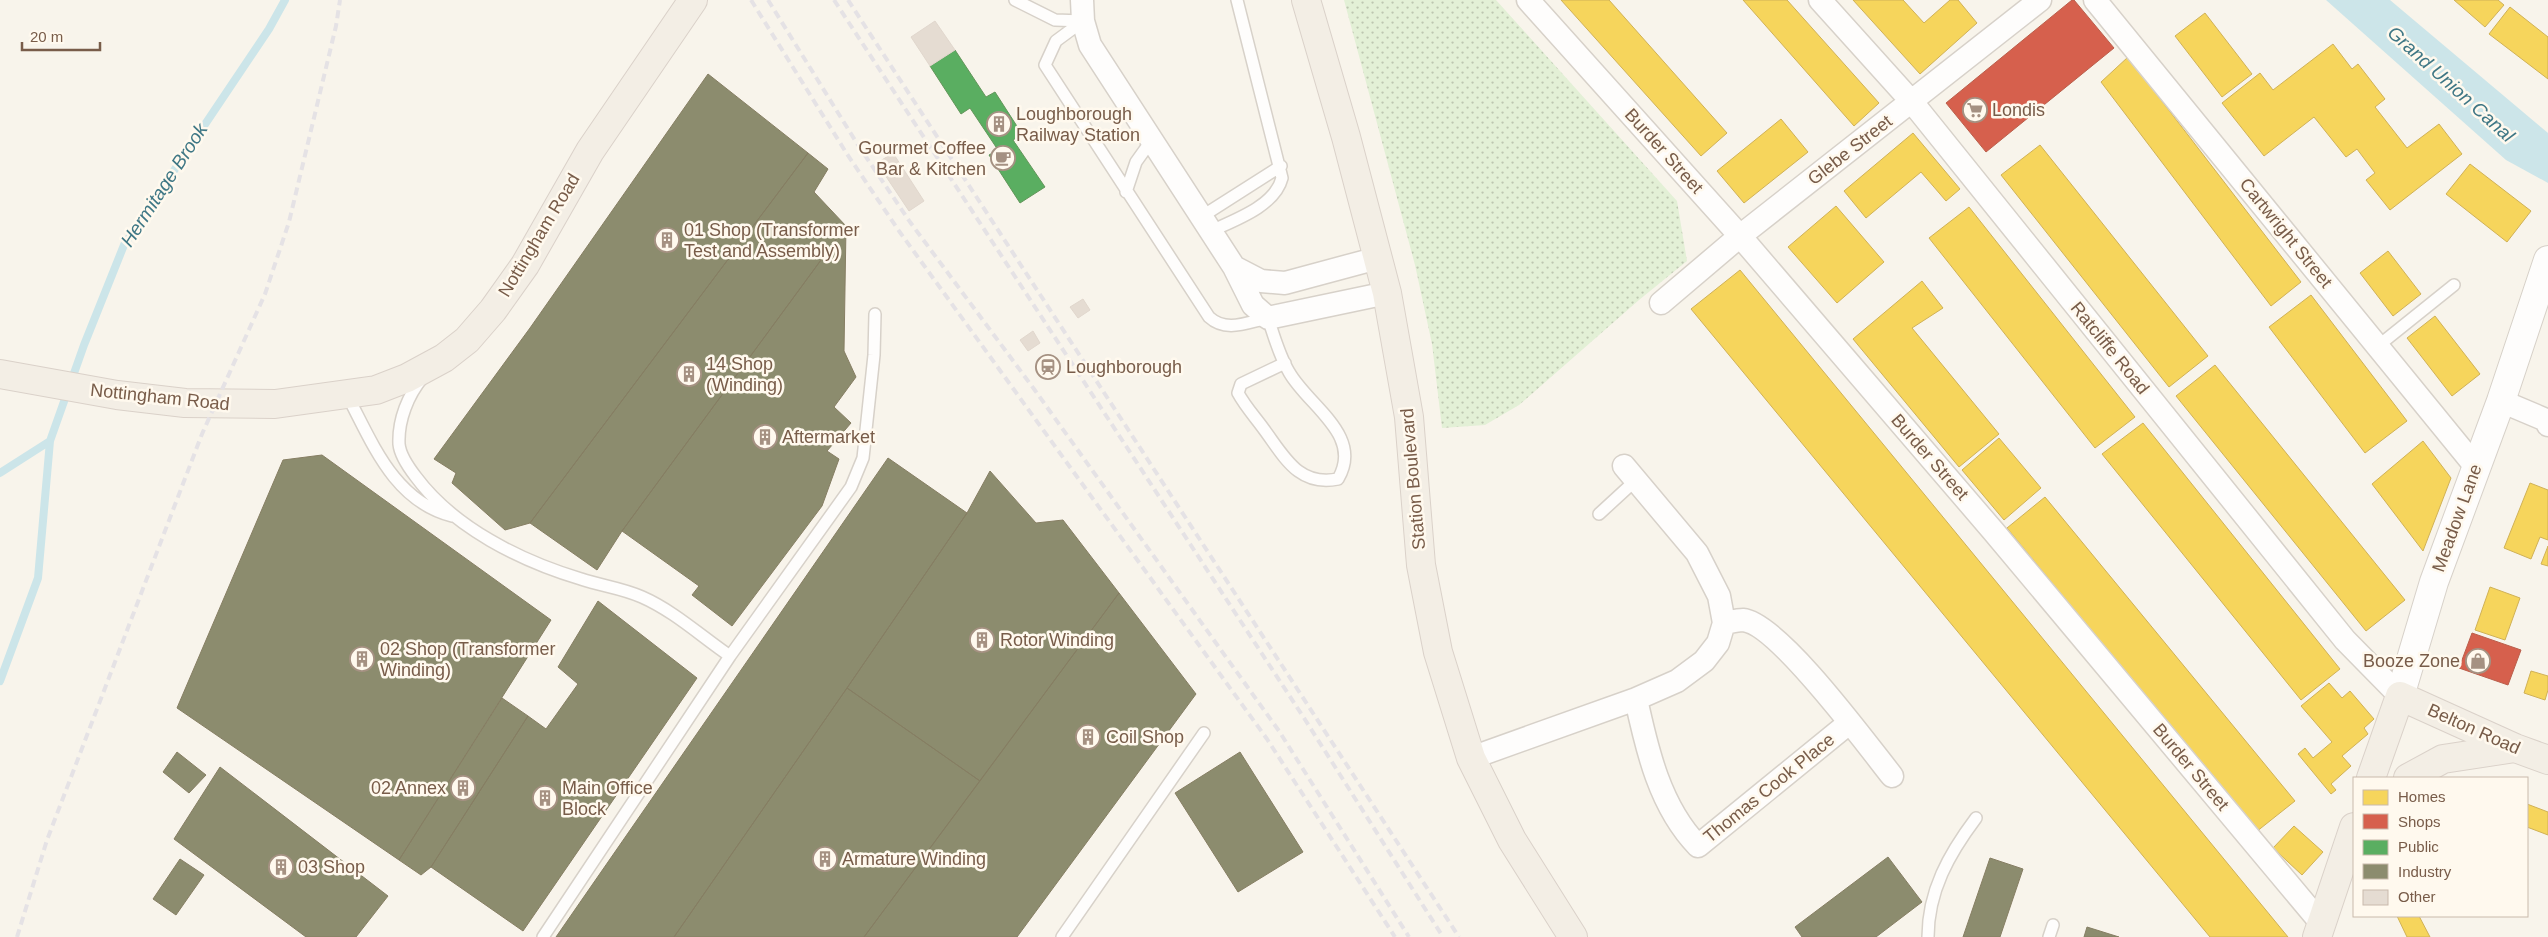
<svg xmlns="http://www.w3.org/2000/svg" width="2548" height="937" font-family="Arial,sans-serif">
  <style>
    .park { fill: url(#park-dots) }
    .water { fill: #cce5e9 }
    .homes { fill: #f6d55c; stroke: #d0b156 }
    .shops { fill: #d6604d; stroke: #ba5f4c }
    .public { fill: #5aae61; stroke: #63955a }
    .industry { fill: #8c8c6e; stroke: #867e63 }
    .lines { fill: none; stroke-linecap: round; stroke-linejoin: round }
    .stream { stroke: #cce5e9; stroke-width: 8 }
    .building { fill: #e5dcd2; stroke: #e1d7cd }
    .service-casing { stroke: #d7d1c9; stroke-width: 14 }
    .minor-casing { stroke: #d7d1c9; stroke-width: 25 }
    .tertiary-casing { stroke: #d7d1c9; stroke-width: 30 }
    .primary-casing { stroke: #dad1c9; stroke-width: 30 }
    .service { stroke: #fefdfc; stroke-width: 11 }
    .minor { stroke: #fefdfc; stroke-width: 22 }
    .tertiary { stroke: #fefdfc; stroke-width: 28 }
    .primary { stroke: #f3eee5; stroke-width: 28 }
    .rail { stroke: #e5e2e5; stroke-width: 4; stroke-dasharray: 8 5; stroke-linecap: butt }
    .labels { text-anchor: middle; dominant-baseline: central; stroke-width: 5; stroke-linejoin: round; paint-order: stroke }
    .poi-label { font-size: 18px; fill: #785c49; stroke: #fff9ee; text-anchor: start }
    .street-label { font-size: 18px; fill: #785c49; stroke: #fff9ee }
    .water-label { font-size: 19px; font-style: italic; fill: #3f7785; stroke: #fff9ee }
  </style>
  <defs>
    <pattern id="park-dots" width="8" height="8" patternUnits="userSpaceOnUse" patternTransform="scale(1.25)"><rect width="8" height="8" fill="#e3f0d6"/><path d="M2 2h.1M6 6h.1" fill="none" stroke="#bdc6b0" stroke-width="1.8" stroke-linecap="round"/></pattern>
  </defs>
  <rect width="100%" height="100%" fill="#f8f4eb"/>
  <path class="park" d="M 1344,0 L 1496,0 L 1677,201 L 1687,261 L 1639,300 L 1519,405 L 1485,425 L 1442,428 L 1432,344 L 1415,265 Z"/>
  <path class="water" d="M 2326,0 L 2390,0 L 2548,133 L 2548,183 L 2506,160 Z"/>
  <path class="homes" d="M 1561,0 L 1609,0 L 1727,133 L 1701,156 Z
    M 1743,0 L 1787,0 L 1879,103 L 1854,126 Z
    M 1853,0 L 1903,0 L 1924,23 L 1950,0 L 1958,0 L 1977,23 L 1920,74 Z
    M 2454,0 L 2498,0 L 2504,5 L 2485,27 Z
    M 2510,7 L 2548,37 L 2548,79 L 2489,34 Z
    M 2205,13 L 2252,74 L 2222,97 L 2175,36 Z
    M 2333,44 L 2352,69 L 2358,64 L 2385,99 L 2375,107 L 2407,148 L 2439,124 L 2462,154 L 2390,210 L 2366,180 L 2375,173 L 2357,149 L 2346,157 L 2314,117 L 2264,156 L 2222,103 L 2260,73 L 2273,90 Z
    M 2128,57 L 2301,282 L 2271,306 L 2101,82 Z
    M 1781,119 L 1808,152 L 1744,203 L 1717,171 Z
    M 1913,133 L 1960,189 L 1946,201 L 1921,172 L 1866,218 L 1844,191 Z
    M 2040,145 L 2208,356 L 2169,387 L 2001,175 Z
    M 2470,164 L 2531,211 L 2507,242 L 2446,194 Z
    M 1836,206 L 1884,262 L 1837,303 L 1788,247 Z
    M 1969,207 L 2135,417 L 2095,448 L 1929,238 Z
    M 2388,251 L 2421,294 L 2393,316 L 2360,273 Z
    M 1740,270 L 2288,937 L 2210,937 L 1691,309 Z
    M 1922,281 L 1943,308 L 1912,328 L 1999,434 L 1959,467 L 1853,339 Z
    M 2311,295 L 2407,421 L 2365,453 L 2269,327 Z
    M 2435,316 L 2480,374 L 2452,396 L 2407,338 Z
    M 2215,365 L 2405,600 L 2366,631 L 2176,396 Z
    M 2143,423 L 2340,669 L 2301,700 L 2102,454 Z
    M 1999,438 L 2041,488 L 2004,520 L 1962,470 Z
    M 2423,441 L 2451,478 L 2423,551 L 2372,484 Z
    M 2530,483 L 2548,490 L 2548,540 L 2540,537 L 2531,559 L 2504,548 Z
    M 2045,497 L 2295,801 L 2256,832 L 2007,528 Z
    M 2548,546 L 2548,566 L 2541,564 Z
    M 2490,587 L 2520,598 L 2505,640 L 2475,630 Z
    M 2531,671 L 2548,676 L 2548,690 L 2545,700 L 2524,693 Z
    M 2329,683 L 2342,698 L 2350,691 L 2374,719 L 2364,728 L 2368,734 L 2342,756 L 2351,766 L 2331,784 L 2336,790 L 2331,794 L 2298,754 L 2305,748 L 2313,758 L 2332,742 L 2301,706 Z
    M 2527,804 L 2548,812 L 2548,835 L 2527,827 Z
    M 2294,826 L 2323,852 L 2302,875 L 2273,848 Z
    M 2397,916 L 2419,916 L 2430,937 L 2407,937 Z"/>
  <path class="shops" d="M 2072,0 L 2074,0 L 2114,48 L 1986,152 L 1946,103 Z
    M 2472,633 L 2521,650 L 2508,685 L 2459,668 Z"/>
  <path class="public" d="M 955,50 L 986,97 L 995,92 L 1022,134 L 1013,140 L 1045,187 L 1020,203 L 989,155 L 998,150 L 970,108 L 961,114 L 930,66 Z"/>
  <path class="industry" d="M 708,74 L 808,153 L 530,523 L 505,530 L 452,483 L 456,473 L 434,459 L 530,328 Z
    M 808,153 L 828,169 L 814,192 L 846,226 L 622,531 L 597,570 L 530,523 Z
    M 846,226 L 844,351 L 856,377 L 834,407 L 851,423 L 827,451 L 839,459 L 822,506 L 732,626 L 692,595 L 699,586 L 622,531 Z
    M 322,455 L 551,620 L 399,860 L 177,708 L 283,460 Z
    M 888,458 L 967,513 L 847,688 L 674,937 L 556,937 Z
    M 990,471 L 1036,523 L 1063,520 L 1119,593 L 980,781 L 847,688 L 967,513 Z
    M 1119,593 L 1196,694 L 1017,937 L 864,937 Z
    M 598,601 L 697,678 L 523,931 L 431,867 L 528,716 L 546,729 L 578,684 L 558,667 Z
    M 847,688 L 980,781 L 864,937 L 674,937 Z
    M 502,698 L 528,716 L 431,867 L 421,875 L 399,860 Z
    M 177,752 L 206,775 L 189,793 L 163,772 Z
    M 1240,752 L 1303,852 L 1238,892 L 1175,793 Z
    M 220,767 L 388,896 L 356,937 L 306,937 L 174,839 Z
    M 1888,857 L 1922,902 L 1876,937 L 1802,937 L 1795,927 Z
    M 1990,858 L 2023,869 L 2000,937 L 1963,937 Z
    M 180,859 L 204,875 L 176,915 L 153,899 Z
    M 2087,927 L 2119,937 L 2084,937 Z"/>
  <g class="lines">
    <path class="stream" d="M 0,473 L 50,441 L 84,345 L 124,245 L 269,29 L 285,0
      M 0,681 L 38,578 L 50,441"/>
  </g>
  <path class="building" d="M 935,21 L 955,50 L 930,66 L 911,37 Z
    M 893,153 L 924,201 L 909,211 L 877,163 Z
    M 1083,299 L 1090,310 L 1078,318 L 1070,307 Z
    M 1033,331 L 1040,343 L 1028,351 L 1020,340 Z"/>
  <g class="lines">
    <defs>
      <path id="service" d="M 1015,0 L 1055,20 L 1083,21
        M 1083,21 L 1056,41 L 1045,65 L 1209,317 C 1226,333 1248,322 1268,318 C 1274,336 1279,355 1289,372 C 1308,406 1364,435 1338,479 C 1298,487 1284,456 1263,428 C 1255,417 1245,406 1238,393 L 1241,384 L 1285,363
        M 1126,192 L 1136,162 L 1151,141
        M 1201,217 L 1281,166
        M 1211,231 C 1235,220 1275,206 1282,178 L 1237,0
        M 2378,346 L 2454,285
        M 423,377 C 408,395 398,420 399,444 C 400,455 409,468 416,477 C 454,528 521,561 581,579 C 602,586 622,588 642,597 C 674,611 702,637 730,656
        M 347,395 C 373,444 394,501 452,516
        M 1599,514 L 1636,480
        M 543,937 L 730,656 L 851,487 L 863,458 L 874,355 L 875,314
        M 1062,937 L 1204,733
        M 1928,937 C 1928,891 1949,854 1976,818
        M 2049,937 L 2053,925"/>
      <path id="minor" d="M 1082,0 L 1083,21 L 1090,45 L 1234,267 L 1253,305 L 1268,318 L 1387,293
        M 1528,0 L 1740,236 L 1994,532 L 2321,923
        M 1820,0 L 1912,102 L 2345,640 L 2400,696
        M 2095,0 L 2476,467
        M 1234,267 L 1261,281 L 1285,283 L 1378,258
        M 1661,303 L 1740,236 L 2040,0
        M 2501,401 L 2546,420 L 2548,425
        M 1724,623 C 1730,622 1737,620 1743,620 C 1778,623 1868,746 1892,776
        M 1636,699 C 1647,750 1660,807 1698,846 L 1849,723
        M 1471,758 L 1636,699 L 1677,681 L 1704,661 L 1718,643 L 1724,623 L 1719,596 L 1697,553 L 1624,466"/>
      <path id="tertiary" d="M 2400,696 L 2434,582 L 2501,401 L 2548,260"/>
      <path id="primary" d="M 1306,0 L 1346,137 L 1387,293 L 1409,417 L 1421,565 L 1438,652 L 1471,758 L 1512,840 L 1573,937
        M 0,374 L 117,395 L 185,403 L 275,404 L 376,390 L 407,378 L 444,358 L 467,340 L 493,310 L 525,265 L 590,151 L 693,0
        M 2371,778 L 2400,696 L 2515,748 L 2548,760
        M 2408,778 L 2443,759 L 2515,748
        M 2317,937 L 2354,827"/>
    </defs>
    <use href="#service" class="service-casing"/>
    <use href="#minor" class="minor-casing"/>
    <use href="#tertiary" class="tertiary-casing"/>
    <use href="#primary" class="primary-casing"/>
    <use href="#service" class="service"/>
    <use href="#minor" class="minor"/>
    <use href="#tertiary" class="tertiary"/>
    <use href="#primary" class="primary"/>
    <path class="rail" d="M 751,0 L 847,154 L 899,231 L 1267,739 L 1395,937
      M 768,0 L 858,145 L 910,222 L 1034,389 L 1279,731 L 1409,937
      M 834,0 L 1304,718 L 1443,937
      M 848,0 L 1459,937
      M 17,937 L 47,840 L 202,434 L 265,294 L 289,222 L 336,26 L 340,0"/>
  </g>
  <defs>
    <symbol id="supermarket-ring" viewBox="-11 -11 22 22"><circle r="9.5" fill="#fff9ee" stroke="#a59182" stroke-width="1.5"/><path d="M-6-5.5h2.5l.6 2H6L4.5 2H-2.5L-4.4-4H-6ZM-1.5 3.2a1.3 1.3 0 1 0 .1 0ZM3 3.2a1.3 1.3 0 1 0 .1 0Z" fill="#a59182"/></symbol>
    <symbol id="building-ring" viewBox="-11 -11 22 22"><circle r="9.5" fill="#fff9ee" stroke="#a59182" stroke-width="1.5"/><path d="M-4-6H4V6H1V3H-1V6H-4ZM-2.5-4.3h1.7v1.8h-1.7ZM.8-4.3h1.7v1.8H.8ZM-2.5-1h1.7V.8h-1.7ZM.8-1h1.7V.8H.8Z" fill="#a59182"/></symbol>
    <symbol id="cafe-ring" viewBox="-11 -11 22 22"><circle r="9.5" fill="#fff9ee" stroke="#a59182" stroke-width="1.5"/><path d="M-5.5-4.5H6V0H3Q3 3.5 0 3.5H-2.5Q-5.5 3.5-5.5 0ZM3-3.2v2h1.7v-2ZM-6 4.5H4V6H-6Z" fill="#a59182"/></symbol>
    <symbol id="station-ring" viewBox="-11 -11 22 22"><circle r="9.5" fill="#fff9ee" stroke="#a59182" stroke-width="1.5"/><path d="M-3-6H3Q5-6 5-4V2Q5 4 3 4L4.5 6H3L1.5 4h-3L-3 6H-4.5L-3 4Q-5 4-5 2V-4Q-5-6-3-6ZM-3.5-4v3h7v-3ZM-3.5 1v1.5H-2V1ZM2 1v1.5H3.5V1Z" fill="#a59182"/></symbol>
    <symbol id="shop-ring" viewBox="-11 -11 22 22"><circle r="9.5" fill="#fff9ee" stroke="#a59182" stroke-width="1.5"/><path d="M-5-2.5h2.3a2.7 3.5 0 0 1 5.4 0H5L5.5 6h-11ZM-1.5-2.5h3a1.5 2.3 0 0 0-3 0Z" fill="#a59182"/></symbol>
  </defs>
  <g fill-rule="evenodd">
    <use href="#supermarket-ring" x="1961" y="96" width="28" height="28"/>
    <use href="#building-ring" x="985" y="110" width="28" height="28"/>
    <use href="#cafe-ring" x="989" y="144" width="28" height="28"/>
    <use href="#building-ring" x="653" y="226" width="28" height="28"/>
    <use href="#station-ring" x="1034" y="353" width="28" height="28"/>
    <use href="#building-ring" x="675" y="360" width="28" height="28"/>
    <use href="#building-ring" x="751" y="423" width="28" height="28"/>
    <use href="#building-ring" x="968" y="626" width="28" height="28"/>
    <use href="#building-ring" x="348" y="645" width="28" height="28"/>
    <use href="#shop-ring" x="2464" y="647" width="28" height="28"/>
    <use href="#building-ring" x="1074" y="723" width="28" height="28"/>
    <use href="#building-ring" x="449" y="774" width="28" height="28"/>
    <use href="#building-ring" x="531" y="784" width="28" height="28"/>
    <use href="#building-ring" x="811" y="845" width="28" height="28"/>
    <use href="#building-ring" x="267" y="853" width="28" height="28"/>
  </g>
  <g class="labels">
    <g class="poi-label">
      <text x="1992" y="110">Londis</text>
      <text x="1016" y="114">Loughborough<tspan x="1016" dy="21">Railway Station</tspan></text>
      <text x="986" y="148" text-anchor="end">Gourmet Coffee<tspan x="986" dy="21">Bar &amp; Kitchen</tspan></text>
      <text x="684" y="230">01 Shop (Transformer<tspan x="684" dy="21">Test and Assembly)</tspan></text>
      <text x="706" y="364">14 Shop<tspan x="706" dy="21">(Winding)</tspan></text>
      <text x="1066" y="367">Loughborough</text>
      <text x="782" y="437">Aftermarket</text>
      <text x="1000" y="640">Rotor Winding</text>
      <text x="380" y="649">02 Shop (Transformer<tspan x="380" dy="21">Winding)</tspan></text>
      <text x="2460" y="661" text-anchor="end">Booze Zone</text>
      <text x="1106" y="737">Coil Shop</text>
      <text x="446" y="788" text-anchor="end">02 Annex</text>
      <text x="562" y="788">Main Office<tspan x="562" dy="21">Block</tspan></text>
      <text x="842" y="859">Armature Winding</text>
      <text x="298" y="867">03 Shop</text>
    </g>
    <g class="street-label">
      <text transform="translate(1850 150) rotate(-38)">Glebe Street</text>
      <text transform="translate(1664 151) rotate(48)">Burder Street</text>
      <text transform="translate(2286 233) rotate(51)">Cartwright Street</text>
      <text transform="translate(539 235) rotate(-59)">Nottingham Road</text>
      <text transform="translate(2110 348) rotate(51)">Ratcliffe Road</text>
      <text transform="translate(160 397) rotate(6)">Nottingham Road</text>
      <text transform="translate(1930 457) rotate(49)">Burder Street</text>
      <text transform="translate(1413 479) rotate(-95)">Station Boulevard</text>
      <text transform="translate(2457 518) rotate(-70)">Meadow Lane</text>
      <text transform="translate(2474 729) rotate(24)">Belton Road</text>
      <text transform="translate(2191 767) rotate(50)">Burder Street</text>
      <text transform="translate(1769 788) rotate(-39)">Thomas Cook Place</text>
    </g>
    <g class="water-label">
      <text transform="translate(2451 84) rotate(42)">Grand Union Canal</text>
      <text transform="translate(164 185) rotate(-57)">Hermitage Brook</text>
    </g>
  </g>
  <rect x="2353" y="777" width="175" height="140" fill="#fff9ee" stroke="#c9baac"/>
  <rect x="2363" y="790" width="25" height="15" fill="#f6d55c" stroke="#c9baac"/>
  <text x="2398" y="802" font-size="15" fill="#785c49">Homes</text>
  <rect x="2363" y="814" width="25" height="15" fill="#d6604d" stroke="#c9baac"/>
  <text x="2398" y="827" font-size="15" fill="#785c49">Shops</text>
  <rect x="2363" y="840" width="25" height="15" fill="#5aae61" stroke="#c9baac"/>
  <text x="2398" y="852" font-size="15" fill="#785c49">Public</text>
  <rect x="2363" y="864" width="25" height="15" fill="#8c8c6e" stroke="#c9baac"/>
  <text x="2398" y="877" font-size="15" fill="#785c49">Industry</text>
  <rect x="2363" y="890" width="25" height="15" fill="#e5dcd2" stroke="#c9baac"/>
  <text x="2398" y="902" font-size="15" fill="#785c49">Other</text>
  <path d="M22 42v8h78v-8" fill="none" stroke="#785c49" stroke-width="2.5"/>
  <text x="30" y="42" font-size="15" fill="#785c49" stroke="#fff9ee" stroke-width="4" paint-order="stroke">20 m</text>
</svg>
